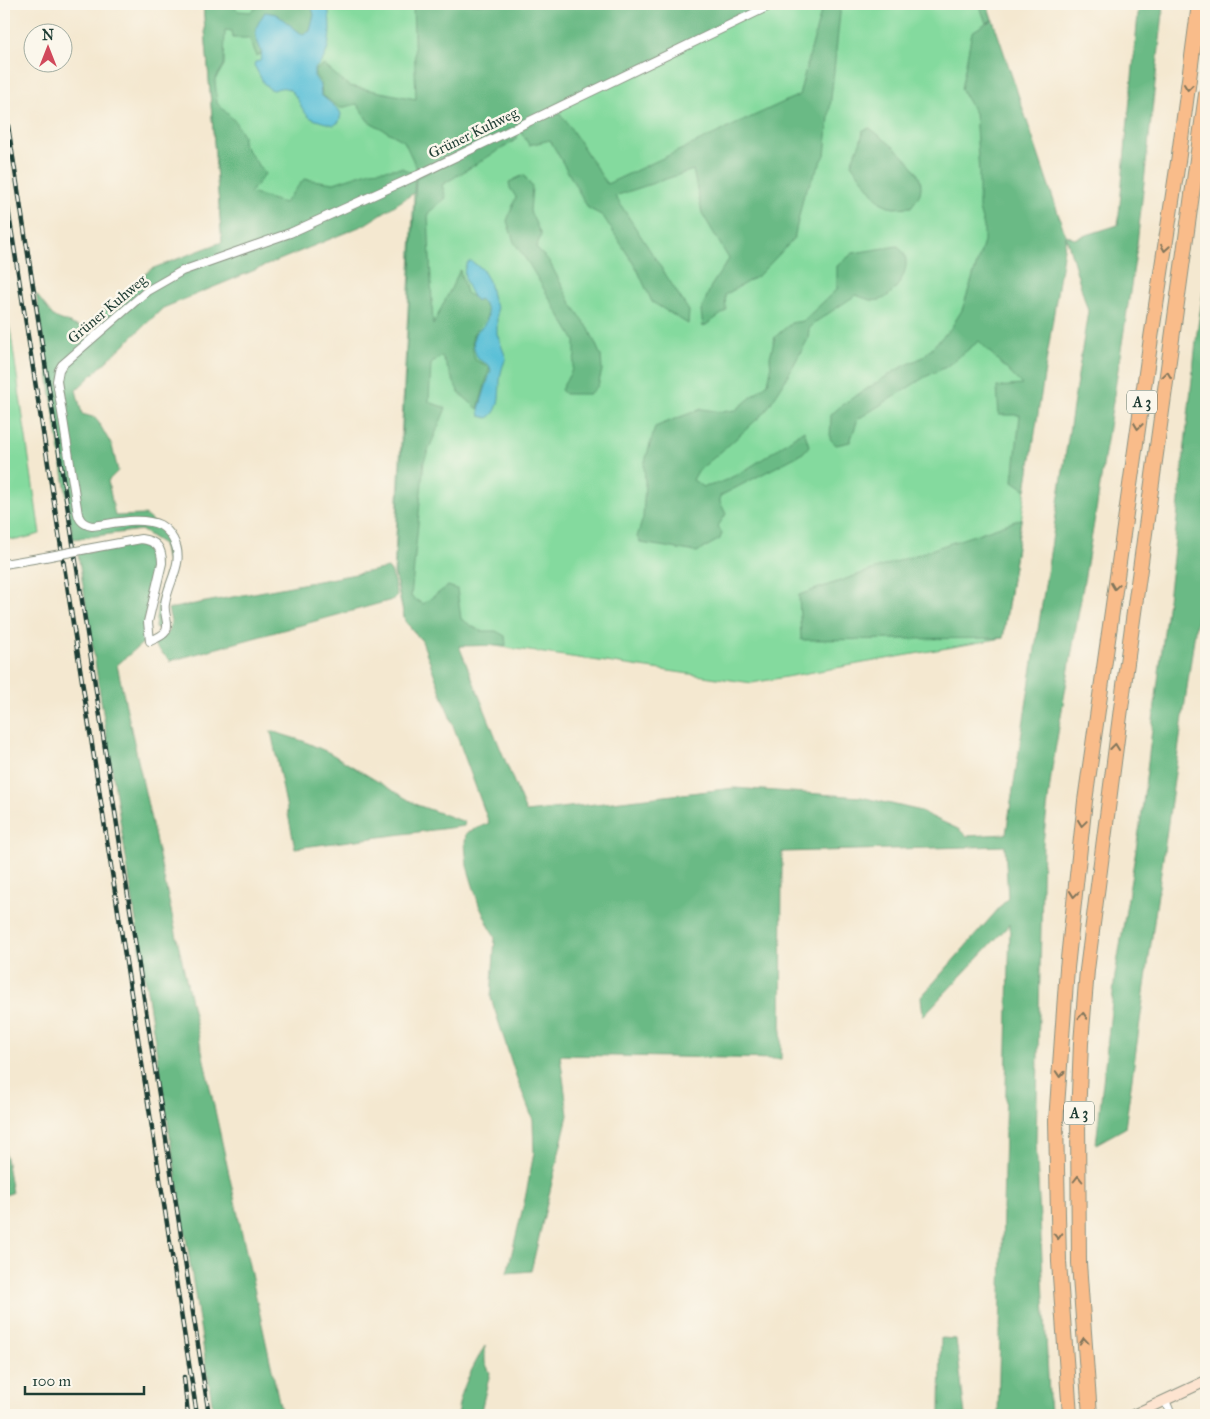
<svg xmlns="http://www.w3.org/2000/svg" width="1210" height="1419" font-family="'IM FELL Great Primer',serif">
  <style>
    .green { fill: #84da9e; stroke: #528c69 }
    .forest { fill: #6bba85; stroke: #457c5c }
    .water { fill: #59bfd7; stroke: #3c7e86 }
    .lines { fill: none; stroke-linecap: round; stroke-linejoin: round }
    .street-casing { stroke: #8a9282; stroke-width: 10 }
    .secondary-casing { stroke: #8a9282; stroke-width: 12 }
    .highway-casing { stroke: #8a9282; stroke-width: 16 }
    .street { stroke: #fff; stroke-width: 8 }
    .secondary { stroke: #fde4d0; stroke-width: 10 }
    .highway { stroke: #f9bc8a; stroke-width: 14 }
    .rail-casing { stroke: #1f3d34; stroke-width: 4.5 }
    .rail { stroke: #fbf7ec; stroke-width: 2.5; stroke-dasharray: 8; stroke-linecap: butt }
    .street-bridge-casing { stroke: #8a9282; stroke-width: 10; stroke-linecap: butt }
    .street-bridge { stroke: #fff; stroke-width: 8 }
    .oneway { stroke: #81765b }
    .labels { text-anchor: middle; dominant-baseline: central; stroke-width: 5; stroke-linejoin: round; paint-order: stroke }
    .shield { fill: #fbf7ec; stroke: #61756b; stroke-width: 1 }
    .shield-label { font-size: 14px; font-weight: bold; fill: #1f3d34 }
    .street-label { font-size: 15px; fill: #1f3d34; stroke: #fbf7ec }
  </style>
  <rect width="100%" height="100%" fill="#fbf7ec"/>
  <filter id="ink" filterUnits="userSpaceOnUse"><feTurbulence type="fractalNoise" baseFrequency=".02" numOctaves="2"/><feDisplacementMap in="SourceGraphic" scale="10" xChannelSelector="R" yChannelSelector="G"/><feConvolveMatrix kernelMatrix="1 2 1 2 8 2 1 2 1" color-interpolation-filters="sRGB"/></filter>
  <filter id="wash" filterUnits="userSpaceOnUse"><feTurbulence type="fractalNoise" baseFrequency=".0096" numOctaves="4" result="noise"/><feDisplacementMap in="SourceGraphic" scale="20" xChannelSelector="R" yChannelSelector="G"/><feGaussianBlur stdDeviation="1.12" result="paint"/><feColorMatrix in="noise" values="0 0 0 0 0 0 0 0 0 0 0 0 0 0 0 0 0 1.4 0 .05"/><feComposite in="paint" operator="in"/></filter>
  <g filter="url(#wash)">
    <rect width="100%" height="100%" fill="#f4e8d0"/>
    <path class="green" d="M 203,4 L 987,4 L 1065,234 L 1003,638 L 752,683 L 488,645 L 459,645 L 422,641 L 405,621 L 394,573 L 415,175 L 222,242 Z
      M 4,300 L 11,335 L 40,534 L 17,540 L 4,538 Z"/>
    <path class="forest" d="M 203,4 L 231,4 L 238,11 L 250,12 L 263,4 L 311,4 L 314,15 L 310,31 L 303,35 L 290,26 L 264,52 L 257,56 L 249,38 L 233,38 L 232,31 L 225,30 L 224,65 L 215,80 L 217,103 L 234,120 L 243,135 L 243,144 L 265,174 L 250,193 L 284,203 L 304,179 L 334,183 L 371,171 L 402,168 L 415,175 L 414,193 L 364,225 L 163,308 L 76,390 L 82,414 L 96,418 L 112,446 L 118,471 L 108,481 L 115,516 L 145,515 C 162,530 182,544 173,569 C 170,579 165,589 162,598 C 159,608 162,620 164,630 L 155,628 L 158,600 L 168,566 L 163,544 L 141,530 L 73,539 L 36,294 L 54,317 L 82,328 L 151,269 L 222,242 Z
      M 413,4 L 770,4 L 419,173 L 404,141 L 368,121 L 357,104 L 340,108 L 322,95 L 321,83 L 315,75 L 315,70 L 324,65 L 349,86 L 416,99 Z
      M 823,4 L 841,4 L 825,155 L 804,194 L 794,239 L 759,275 L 725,295 L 726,311 L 703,327 L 701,311 L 711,286 L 729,259 L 702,213 L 693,170 L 615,196 L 689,311 L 688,324 L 652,302 L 637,269 L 603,216 L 588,208 L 550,140 L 529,145 L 518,127 L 555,110 L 564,118 L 607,184 L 799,95 Z
      M 979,4 L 987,4 L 992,19 L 987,23 L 993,20 L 1065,234 L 1074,239 L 1118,225 L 1139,4 L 1164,4 L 1136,253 L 1096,511 L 1052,768 L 1043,843 L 1036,1141 L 1050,1415 L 998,1415 L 1010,924 L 923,1016 L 921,997 L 1008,898 L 1005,846 L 782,852 L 781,1059 L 560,1055 L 568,1115 L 531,1271 L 507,1273 L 525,1199 L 534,1153 L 533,1120 L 516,1076 L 491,998 L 495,938 L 479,905 L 467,866 L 465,844 L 466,833 L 489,823 L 422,641 L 405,621 L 395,573 L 416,178 L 516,130 L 517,139 L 442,185 L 446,198 L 428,213 L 433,325 L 460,270 L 466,293 C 471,296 483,301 485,306 C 493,319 478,325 474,333 C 470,341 473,351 475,360 L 490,367 L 478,409 L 459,393 L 442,356 L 431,364 L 429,402 L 446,408 L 424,461 L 411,597 L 423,604 L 448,586 L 457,589 L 461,619 L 480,631 L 496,631 L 505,636 L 506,645 L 459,646 L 526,812 L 734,788 L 861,797 L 917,810 L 958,829 L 967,836 L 1006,834 L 1088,311 L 1066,236 L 1026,490 L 1013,481 L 1020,415 L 999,415 L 997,387 L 1022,385 L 979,341 L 946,367 L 925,377 L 858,419 L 850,442 L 836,445 L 830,439 L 831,415 L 843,404 L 898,369 L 923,357 L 951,328 L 962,310 L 984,242 L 984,227 L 979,209 L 979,173 L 975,113 L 961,89 L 972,32 L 986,23 Z
      M 870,128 C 886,142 928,168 920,193 C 918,198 914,203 911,207 L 893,208 L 880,202 L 851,164 C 855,152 862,143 863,130 Z
      M 524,175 L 532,187 L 530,211 L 541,235 L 536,248 L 549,261 L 571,303 L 589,329 L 601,356 L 602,370 L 598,386 L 589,394 L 565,394 L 561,390 L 572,370 L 575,356 L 575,341 L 529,264 L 514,242 L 507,221 L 516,197 L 510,188 L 509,182 Z
      M 898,246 C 900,249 904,252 905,256 C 910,271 896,292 883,299 C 874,303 864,298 856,295 L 817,321 L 809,329 L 808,339 L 782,386 L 765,412 L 730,444 L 698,471 L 693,480 L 704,487 C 737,481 776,449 804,430 L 809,446 L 803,453 L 720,496 L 720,502 L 726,514 L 718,526 L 722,533 L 720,539 L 697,552 L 641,543 L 637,537 L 643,518 L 645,482 L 644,465 L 655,427 L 677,418 L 702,409 L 721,412 L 736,410 L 768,383 L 771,369 L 770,357 L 775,337 L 791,323 L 803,321 L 837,289 L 837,266 L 853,253 Z
      M 1206,274 L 1206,553 L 1125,1128 L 1096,1144 L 1115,976 L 1141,819 L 1172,567 L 1197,332 Z
      M 1021,519 L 1003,638 L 801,640 L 799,595 Z
      M 130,542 L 150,543 C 163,561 154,579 149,598 C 146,613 144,626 145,641 L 117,665 L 282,1415 L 214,1415 L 78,554 Z
      M 388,568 L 392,573 L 397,596 L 392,600 L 170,661 L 155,646 L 155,642 L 169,632 L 171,621 L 168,609 Z
      M 271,731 L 303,741 L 330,753 L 417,805 L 465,822 L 464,826 L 295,848 Z
      M 4,1146 L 12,1193 L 4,1195 Z
      M 941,1338 L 956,1339 L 965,1415 L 940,1415 Z
      M 485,1346 L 485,1362 L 490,1373 L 480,1415 L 457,1415 C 460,1390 472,1368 485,1346 Z"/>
    <path class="water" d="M 311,4 L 327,4 L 328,5 C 331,26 333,56 314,69 L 314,76 L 320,85 L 321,95 L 339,110 L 341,114 L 339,122 L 334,125 C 327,123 317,121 311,118 C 297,110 297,79 274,90 L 270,89 L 264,84 L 254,65 L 255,62 L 260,61 C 266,50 253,41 256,30 C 257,24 262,17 265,12 L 276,14 L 303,35 L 310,31 L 314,15 Z
      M 471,261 L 482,269 L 489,281 L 493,300 L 497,308 L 497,334 L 506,358 C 504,363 502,368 501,373 C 498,388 503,409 488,418 L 480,416 L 479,409 L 491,370 L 489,365 L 478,359 C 474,351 471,340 476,332 C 479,329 483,327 485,323 C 491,315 487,305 479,299 L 476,301 C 469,291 459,273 468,262 Z"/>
  </g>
  <g filter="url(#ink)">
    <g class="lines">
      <defs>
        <path id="street" d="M 87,549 L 141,539 C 157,541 162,548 162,563 L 148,622 L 150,641 C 155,639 163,636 166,631 C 170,623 163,613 165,604 C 168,581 186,562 173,539 C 170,533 165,528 160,525 C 140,516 112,524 92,526 C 81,524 78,518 77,508 L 57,381 L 59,370 L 62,365 L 147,291 L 182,271 L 290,233 L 418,175 L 773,4
          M 4,564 L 45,557
          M 1165,1400 L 1171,1415"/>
        <path id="secondary" d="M 1133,1415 L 1206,1381"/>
        <path id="highway" d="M 1070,1415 L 1059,1262 L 1056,1121 L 1067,968 L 1085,801 L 1151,338 L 1178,162 L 1199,4
          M 1090,1415 L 1079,1263 L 1078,1118 L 1081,1043 L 1087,970 L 1126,670 L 1206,94"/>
      </defs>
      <use href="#street" class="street-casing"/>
      <use href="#secondary" class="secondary-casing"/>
      <use href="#highway" class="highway-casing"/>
      <use href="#street" class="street"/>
      <use href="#secondary" class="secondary"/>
      <use href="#highway" class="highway"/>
      <defs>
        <path id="rail" d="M 4,100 L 209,1415
          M 4,183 L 197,1415
          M 184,1377 L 188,1415"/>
      </defs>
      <use href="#rail" class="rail-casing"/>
      <use href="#rail" class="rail"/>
      <defs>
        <path id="street-bridge" d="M 45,557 L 87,549"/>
      </defs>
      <use href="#street-bridge" class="street-bridge-casing"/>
      <use href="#street-bridge" class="street-bridge"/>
    </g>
    <defs><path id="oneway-chevron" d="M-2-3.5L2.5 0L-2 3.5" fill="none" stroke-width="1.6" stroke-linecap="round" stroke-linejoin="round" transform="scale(1.25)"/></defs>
    <g class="oneway">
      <use href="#oneway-chevron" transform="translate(1188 87) rotate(97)"/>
      <use href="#oneway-chevron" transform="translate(1165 248) rotate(99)"/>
      <use href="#oneway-chevron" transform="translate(1167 375) rotate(-82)"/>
      <use href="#oneway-chevron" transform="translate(1138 426) rotate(98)"/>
      <use href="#oneway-chevron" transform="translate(1115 586) rotate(98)"/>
      <use href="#oneway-chevron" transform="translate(1115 747) rotate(-83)"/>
      <use href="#oneway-chevron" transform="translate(1082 823) rotate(98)"/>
      <use href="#oneway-chevron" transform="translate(1074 894) rotate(96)"/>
      <use href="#oneway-chevron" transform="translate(1083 1016) rotate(-86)"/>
      <use href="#oneway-chevron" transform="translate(1060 1074) rotate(94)"/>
      <use href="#oneway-chevron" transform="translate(1078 1179) rotate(-90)"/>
      <use href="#oneway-chevron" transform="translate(1058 1236) rotate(89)"/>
      <use href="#oneway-chevron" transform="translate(1084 1341) rotate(-94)"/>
    </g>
  </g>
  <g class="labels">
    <g class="shield">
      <rect x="1127" y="390.5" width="30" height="23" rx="4"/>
      <rect x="1064" y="1101.5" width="30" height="23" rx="4"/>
    </g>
    <g class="shield-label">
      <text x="1142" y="402">A 3</text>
      <text x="1079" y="1113">A 3</text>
    </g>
    <g class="street-label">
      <text transform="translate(473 133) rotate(-26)">Grüner Kuhweg</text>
      <text transform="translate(107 309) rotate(-40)">Grüner Kuhweg</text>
    </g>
  </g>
  <rect width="1210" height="1419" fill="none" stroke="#fbf7ec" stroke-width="20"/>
  <g transform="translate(48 48)"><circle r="24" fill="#fbf7ec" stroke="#a3ada2"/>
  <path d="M0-4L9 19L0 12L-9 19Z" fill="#d1495b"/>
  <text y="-8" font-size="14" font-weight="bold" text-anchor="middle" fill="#1f3d34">N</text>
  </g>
  <path d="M25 1386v8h119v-8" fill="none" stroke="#1f3d34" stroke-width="2.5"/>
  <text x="32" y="1386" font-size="15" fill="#1f3d34" stroke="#fbf7ec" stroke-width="4" paint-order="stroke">100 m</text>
</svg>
